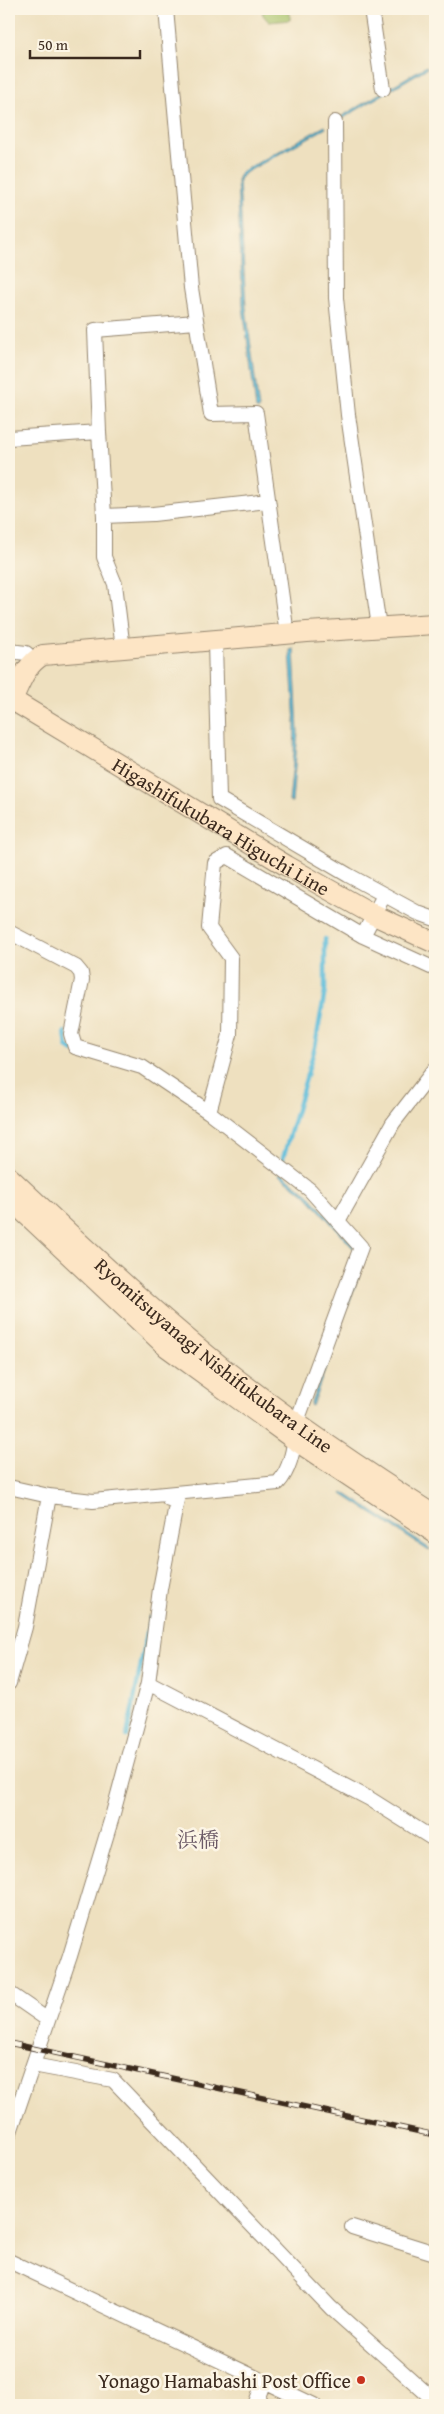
<svg xmlns="http://www.w3.org/2000/svg" width="444" height="2414" font-family="'Gentium Book Plus','Noto Serif JP',serif">
  <style>
    .green { fill: #a7c268; stroke: #717643 }
    .water { fill: #5cbcda; stroke: #4c737c }
    .lines { fill: none; stroke-linecap: round; stroke-linejoin: round }
    .stream { stroke: #5cbcda; stroke-width: 4.5 }
    .minor-casing { stroke: #94856e; stroke-width: 16 }
    .secondary-casing { stroke: #94856e; stroke-width: 22 }
    .minor { stroke: #fff; stroke-width: 14 }
    .secondary { stroke: #fde5c5; stroke-width: 20 }
    .rail-casing { stroke: #3b2a1e; stroke-width: 5.5 }
    .rail { stroke: #fcf5e5; stroke-width: 4; stroke-dasharray: 11; stroke-linecap: butt }
    .poi-dot { fill: #c8321e; stroke: #fcf5e5; stroke-width: 2 }
    .labels { text-anchor: middle; dominant-baseline: central; stroke-width: 5; stroke-linejoin: round; paint-order: stroke }
    .street-label { font-size: 20px; fill: #3b2a1e; stroke: #fcf5e5 }
    .poi-label { font-size: 20px; fill: #3b2a1e; stroke: #fcf5e5; text-anchor: end }
    .neighbourhood-label { font-size: 21px; fill: #6b5a66; stroke: #fcf5e5 }
  </style>
  <rect width="100%" height="100%" fill="#fcf5e5"/>
  <filter id="ink" filterUnits="userSpaceOnUse"><feTurbulence type="fractalNoise" baseFrequency=".02" numOctaves="2"/><feDisplacementMap in="SourceGraphic" scale="10" xChannelSelector="R" yChannelSelector="G"/><feConvolveMatrix kernelMatrix="1 2 1 2 8 2 1 2 1" color-interpolation-filters="sRGB"/></filter>
  <filter id="wash" filterUnits="userSpaceOnUse"><feTurbulence type="fractalNoise" baseFrequency=".0096" numOctaves="4" result="noise"/><feDisplacementMap in="SourceGraphic" scale="20" xChannelSelector="R" yChannelSelector="G"/><feGaussianBlur stdDeviation="1.12" result="paint"/><feColorMatrix in="noise" values="0 0 0 0 0 0 0 0 0 0 0 0 0 0 0 0 0 1.4 0 .05"/><feComposite in="paint" operator="in"/></filter>
  <g filter="url(#wash)">
    <rect width="100%" height="100%" fill="#eee0bf"/>
    <path class="green" d="M 262,9 L 290,9 L 290,20 L 269,22 L 263,15 Z"/>
    <path class="water" d="M 426,66 L 427,68 L 340,120 L 339,118 Z
      M 325,126 L 326,128 L 243,174 L 239,180 L 246,308 L 259,409 L 256,409 L 243,306 L 237,180 L 241,172 Z
      M 294,649 L 298,732 L 292,802 L 289,802 L 294,752 L 295,725 L 290,650 Z
      M 281,1173 L 306,1192 L 365,1258 L 341,1326 L 338,1325 L 362,1258 L 305,1194 L 279,1175 Z
      M 335,1333 L 338,1334 L 312,1406 L 310,1405 Z
      M 343,1492 L 430,1549 L 429,1551 L 342,1494 Z"/>
    <g class="lines">
      <path class="stream" d="M 65,1032 L 67,1047 L 73,1051
        M 281,1165 L 315,1047 L 325,991 L 325,939
        M 127,1736 L 150,1618"/>
    </g>
  </g>
  <g filter="url(#ink)">
    <g class="lines">
      <defs>
        <path id="minor" d="M 166,9 L 191,288 L 211,414 L 256,413 L 287,634
          M 371,9 L 383,89
          M 335,122 L 336,298 L 348,415 L 379,627
          M 99,432 L 95,330 L 196,322
          M 9,438 L 99,432 L 104,516 L 153,514 L 268,501
          M 104,516 L 104,557 L 115,584 L 123,649
          M 215,642 L 219,799 L 348,875 L 418,913 L 435,919
          M 9,651 L 26,653 L 33,660
          M 9,932 L 76,967 L 81,973 L 82,980 L 71,1034 L 75,1047 L 142,1067 L 209,1112 L 310,1190 L 361,1247 L 296,1424 C 295,1442 291,1469 278,1483 L 93,1501 L 49,1496 L 9,1487
          M 363,936 L 384,895
          M 209,1112 L 230,1035 L 231,958 L 209,928 L 215,863 L 227,856 L 363,936 L 435,969
          M 338,1221 L 393,1123 L 435,1069
          M 9,1683 L 25,1627 L 49,1496
          M 148,1683 L 370,1799 L 435,1840
          M 9,1993 L 48,2020
          M 33,2065 L 113,2080 L 331,2308 L 435,2401
          M 9,2135 L 70,1956 L 112,1817 L 148,1683 L 160,1589 L 177,1500 L 169,1499 L 169,1495
          M 352,2227 L 435,2253
          M 9,2261 L 314,2405
          M 255,2405 L 264,2381"/>
        <g id="secondary">
          <path id="s1" d="M 9,698 L 287,866 L 374,915 L 435,943"/>
          <path d="M 12,700 C 20,683 26,664 43,655 L 307,632 L 435,624"/>
          <path id="s2" d="M 9,1177 C 79,1243 149,1309 224,1369 C 291,1422 363,1470 435,1516"/>
          <path d="M 9,1198 L 167,1347 L 295,1440 L 435,1533"/>
        </g>
      </defs>
      <use href="#minor" class="minor-casing"/>
      <use href="#secondary" class="secondary-casing"/>
      <use href="#minor" class="minor"/>
      <use href="#secondary" class="secondary"/>
      <defs>
        <path id="rail" d="M 9,2043 L 435,2135"/>
      </defs>
      <use href="#rail" class="rail-casing"/>
      <use href="#rail" class="rail"/>
    </g>
  </g>
  <circle class="poi-dot" cx="361" cy="2380" r="5"/>
  <g class="labels">
    <g class="street-label">
      <text stroke="none"><textPath href="#s1" startOffset="248">Higashifukubara Higuchi Line</textPath></text>
      <text stroke="none"><textPath href="#s2" startOffset="272">Ryomitsuyanagi Nishifukubara Line</textPath></text>
    </g>
    <g class="poi-label">
      <text x="351" y="2380">Yonago Hamabashi Post Office</text>
    </g>
    <g class="neighbourhood-label">
      <text x="198" y="1839">浜橋</text>
    </g>
  </g>
  <rect width="444" height="2414" fill="none" stroke="#fcf5e5" stroke-width="30"/>
  <path d="M30 50v8h110v-8" fill="none" stroke="#3b2a1e" stroke-width="2.5"/>
  <text x="38" y="50" font-size="15" fill="#3b2a1e" stroke="#fcf5e5" stroke-width="4" paint-order="stroke">50 m</text>
</svg>
